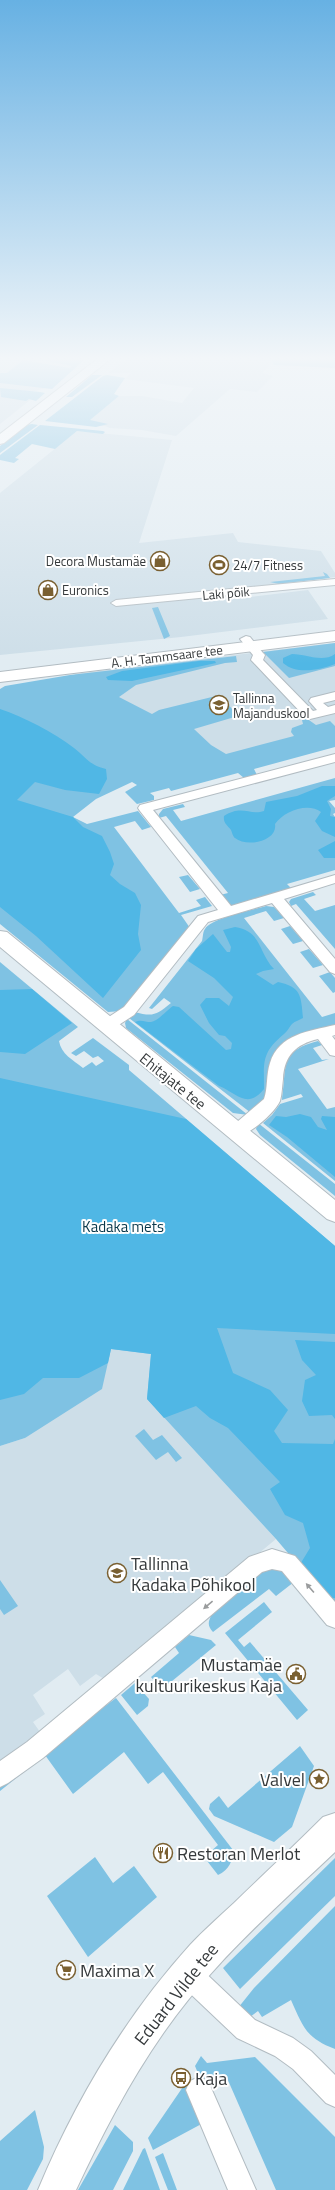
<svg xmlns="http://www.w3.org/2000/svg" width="335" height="2190" font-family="'Titillium Web',sans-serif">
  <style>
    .built { fill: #cddee8 }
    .green { fill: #7fc2e3 }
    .forest { fill: #50b7e5 }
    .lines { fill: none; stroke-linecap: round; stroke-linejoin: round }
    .street-casing { stroke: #b2bcc2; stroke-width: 2 }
    .secondary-casing { stroke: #b2bcc2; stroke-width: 2 }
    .primary-casing { stroke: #b2bcc2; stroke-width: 2 }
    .street { fill: #fff; fill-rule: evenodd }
    .secondary { fill: #fff; fill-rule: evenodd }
    .primary { fill: #fff; fill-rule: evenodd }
    .oneway { fill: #9a9c9d }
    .labels { text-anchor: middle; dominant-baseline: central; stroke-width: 4; stroke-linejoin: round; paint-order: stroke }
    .far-poi-label { font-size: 13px; fill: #35393b; stroke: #fff; text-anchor: start }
    .far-street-label { font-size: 13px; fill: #35393b; stroke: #fff }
    .street-label { font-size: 15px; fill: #35393b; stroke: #fff }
    .park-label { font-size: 15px; fill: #0a384b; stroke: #fff }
    .near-poi-label { font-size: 18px; fill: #35393b; stroke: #fff; text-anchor: start }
    .near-street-label { font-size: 18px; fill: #35393b; stroke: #fff }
  </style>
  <rect width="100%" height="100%" fill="#e1ecf2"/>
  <path class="built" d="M 0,357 L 85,357 L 46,388 L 27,393 L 34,397 L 0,424 Z
    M 130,357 L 217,357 L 266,364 L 228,357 L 277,357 L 262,373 L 273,376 L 257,392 L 230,389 L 176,436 L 142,430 L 110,428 L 105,426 L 83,425 L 119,396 L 142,396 L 182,403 L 194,388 L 125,379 L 131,373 L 108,373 Z
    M 77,431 L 172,440 L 139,543 L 233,533 L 238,542 L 321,551 L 335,573 L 335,577 L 259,587 L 210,590 L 213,600 L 234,599 L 308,590 L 328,619 L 181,637 L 0,655 L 0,493 Z
    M 335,643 L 335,736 L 232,759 L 74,674 Z
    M 111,1349 L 151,1354 L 147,1399 L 276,1539 L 106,1680 L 96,1674 L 80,1686 L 68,1669 L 33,1695 L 45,1714 L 33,1722 L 40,1732 L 0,1761 L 0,1446 L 25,1438 Z"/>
  <path class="green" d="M 45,357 L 70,357 L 84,360 L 52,389 L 0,383 L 0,373 L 7,373 L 23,360 L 69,368 L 72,366 L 47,361 Z
    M 275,357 L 335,357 L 335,368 L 274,365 L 271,360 Z
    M 92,375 L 102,375 L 72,397 L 66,397 Z
    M 107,375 L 125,378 L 114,394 L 119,396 L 90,420 L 108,424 L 96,427 L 45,421 L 103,376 Z
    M 0,388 L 40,392 L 45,393 L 36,401 L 29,399 L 26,401 L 1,397 Z
    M 32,424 L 38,425 L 0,453 L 0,446 L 26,425 Z
    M 40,425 L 103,431 L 105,432 L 103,434 L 77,431 L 55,449 L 32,444 L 15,458 L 19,459 L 14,463 L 0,460 L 0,455 Z
    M 323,572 L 327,574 L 330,578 L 279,584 L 270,582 L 325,576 Z
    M 158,607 L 170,636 L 164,639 L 152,608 Z
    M 335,643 L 335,666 L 289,678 L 263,652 Z
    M 236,656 L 237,662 L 225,663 L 136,685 L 119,697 L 152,714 L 159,710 L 220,695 L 238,716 L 194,729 L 211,745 L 226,754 L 294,736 L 291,732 L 292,728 L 303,724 L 302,720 L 306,718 L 316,725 L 330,721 L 335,726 L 335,747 L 254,769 L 257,775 L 244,778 L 238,773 L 171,791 L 169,788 L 150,793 L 154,796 L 154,800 L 137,804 L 125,792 L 137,785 L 132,782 L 96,799 L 73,817 L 87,824 L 138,811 L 151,827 L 142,830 L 135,821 L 114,827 L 179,913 L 201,906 L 196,900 L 205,897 L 212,906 L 181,915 L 190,928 L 122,1011 L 108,1012 L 0,924 L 0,689 L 5,686 L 70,675 Z
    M 335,778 L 335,800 L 329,801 L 335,808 L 335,813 L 333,814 L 335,817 L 335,870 L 287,884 L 292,889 L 232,907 L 220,895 L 228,893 L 166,816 L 159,818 L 159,814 L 163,809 L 183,804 L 185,807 L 173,810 L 181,821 Z
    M 188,875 L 200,889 L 190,892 L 179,877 Z
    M 313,892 L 316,895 L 304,899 L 315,911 L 335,905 L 335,949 L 296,904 L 291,906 L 289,902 L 291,899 Z
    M 266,906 L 274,907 L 284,918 L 274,921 L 266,911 L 244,918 L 322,1017 L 335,1013 L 335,1026 C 323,1030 310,1031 298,1035 C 268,1044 269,1074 267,1100 L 251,1113 L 129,1018 L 134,1012 C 154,1017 156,1015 171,1003 L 164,998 L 152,1009 L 149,1008 L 202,941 C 203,937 203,931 205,929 C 211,918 254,910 266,906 Z
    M 290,926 L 303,941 L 293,944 L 281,929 Z
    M 309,949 L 323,965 L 313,968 L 300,952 Z
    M 0,962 L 78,1027 L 59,1041 C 61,1054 73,1060 83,1068 L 92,1062 L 96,1066 L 104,1061 L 98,1056 L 93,1058 L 84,1051 L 76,1056 L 71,1053 L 93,1038 L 129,1065 L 129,1070 L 335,1246 L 335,1608 L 276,1539 L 147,1399 L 151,1354 L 111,1349 L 102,1389 L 25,1438 L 0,1446 Z
    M 330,972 L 335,978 L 335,992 L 333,993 L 319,976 Z
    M 127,1019 L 248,1115 L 233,1113 L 126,1028 L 125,1023 Z
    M 318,1041 L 322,1045 L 313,1048 L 322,1060 L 329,1059 L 298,1069 L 327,1109 L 335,1107 L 335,1181 L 263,1123 L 272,1115 L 280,1104 L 303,1097 L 301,1094 L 282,1100 C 287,1066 279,1051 318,1041 Z
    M 258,1123 L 335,1184 L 335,1196 L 260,1135 L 256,1129 Z
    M 144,1429 L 153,1440 L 162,1435 L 182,1458 L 176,1462 L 168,1452 L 156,1460 L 135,1436 Z
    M 278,1567 L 294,1582 L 276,1596 L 269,1589 L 213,1632 C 207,1625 208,1622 212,1614 L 255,1572 Z
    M 0,1580 L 18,1606 L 4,1615 L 0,1609 Z
    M 264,1602 L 272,1612 L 238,1640 L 244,1647 L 250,1642 L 308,1710 L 297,1720 L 225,1633 Z
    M 189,1635 L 211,1640 L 216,1645 L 166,1686 L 160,1687 L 151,1677 L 179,1653 L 175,1647 Z
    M 135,1683 L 149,1699 L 148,1706 L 137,1715 L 121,1695 Z
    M 116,1698 L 233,1850 C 233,1861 229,1870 218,1875 L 204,1857 L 218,1845 L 163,1772 L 148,1784 L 124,1752 L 73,1794 L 45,1755 L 0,1791 L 0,1784 Z
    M 300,1746 L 314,1766 L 292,1827 L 274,1842 L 214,1816 L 209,1809 L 210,1804 L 219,1796 L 228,1808 Z
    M 95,1857 L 113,1883 L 134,1866 L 157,1897 L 88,1957 L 47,1896 Z
    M 335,1858 L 335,1896 L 240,1989 L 223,1968 Z
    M 335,1906 L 335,2049 C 306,2038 303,2027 291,2000 L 262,2017 L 258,2011 L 250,2017 L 238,2008 L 254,1988 Z
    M 201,2056 L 207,2063 L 255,2057 L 335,2137 L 335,2190 L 276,2190 L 227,2078 L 205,2090 L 195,2066 Z
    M 189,2078 L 207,2121 L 153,2150 L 148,2138 Z
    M 35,2110 L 44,2147 L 43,2159 L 27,2190 L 0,2190 L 0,2141 Z
    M 115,2125 L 133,2142 L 133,2151 L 113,2190 L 78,2190 Z
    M 145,2148 L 160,2190 L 123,2190 L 143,2149 Z
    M 163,2153 L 177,2190 L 168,2190 L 155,2157 Z"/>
  <path class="forest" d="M 292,654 C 307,654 322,663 335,654 L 335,664 C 319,670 297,675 283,663 L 283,658 Z
    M 199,661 L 215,661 L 216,663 L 132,681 L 108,680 L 106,677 L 122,671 Z
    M 0,709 C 24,717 53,732 74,748 C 87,758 89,765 106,769 L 107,779 L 99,794 L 65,790 L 35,782 L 17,800 L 73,817 L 83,827 L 102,836 L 110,852 L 114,864 L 110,875 L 120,884 L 135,893 L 141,905 L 138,934 L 141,950 L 103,998 L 36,936 L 0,907 Z
    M 322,786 L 335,786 L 335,796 L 327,801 L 331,809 L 330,816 L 335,817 L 335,837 L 322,831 L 315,821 L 321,812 C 308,802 284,811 275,824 C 278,841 247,848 235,838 C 233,837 232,832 231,830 C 227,825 223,823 224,816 C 242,804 250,816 264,811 L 266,802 L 297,796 Z
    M 335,841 L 335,858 L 324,858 L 318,850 Z
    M 235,927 C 262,931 258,952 274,969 L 263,971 L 256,974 L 273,985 L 278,982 C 301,987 301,995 303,1018 C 300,1020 295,1021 292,1024 C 289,1027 288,1031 284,1034 C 261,1053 264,1062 264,1089 C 247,1110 237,1093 219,1086 L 135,1022 C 141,1019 145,1022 151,1022 C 158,1021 167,1010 173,1006 L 179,1007 L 226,1050 L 231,1049 L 232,1043 L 225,1036 L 219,1035 L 209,1023 L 200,1005 L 206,998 L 219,998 L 229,1006 L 233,997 L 214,978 L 188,961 L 196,949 L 213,934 L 227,952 L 230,952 L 231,947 L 223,930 Z
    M 32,989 L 72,1023 L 25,1054 L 0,1052 L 0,990 Z
    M 0,1078 L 186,1119 L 335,1246 L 335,1334 L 217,1328 L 233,1373 L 270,1390 L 288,1410 L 274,1431 L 282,1443 L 333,1444 L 335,1439 L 335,1598 L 326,1598 L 299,1566 L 310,1548 L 303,1523 L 285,1515 L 270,1489 L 280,1482 L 228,1428 L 210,1418 L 196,1406 L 164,1418 L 147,1399 L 151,1354 L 111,1349 L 108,1363 L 79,1378 L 43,1378 L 24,1394 L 0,1400 Z
    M 300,1114 L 311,1117 L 318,1127 L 327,1130 L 321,1119 L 322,1116 L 335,1117 L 335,1177 L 287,1137 L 269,1125 L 276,1116 L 286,1117 Z
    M 295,1340 L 335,1342 L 335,1419 L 332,1415 L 309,1416 L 302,1401 L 305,1380 L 316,1375 L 302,1360 Z"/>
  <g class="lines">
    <defs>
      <path id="street" d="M 335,579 L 335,585 L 116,606 L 111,603 L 116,600 Z
        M 246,636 L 250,637 L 263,653 L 265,655 L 263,660 L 313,711 L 317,710 L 309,701 L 311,698 L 335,692 L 335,700 L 323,703 L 328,707 L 335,705 L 335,713 L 310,719 L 306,718 L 253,662 L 251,660 L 253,655 L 240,639 Z
        M 335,754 L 335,762 L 153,810 L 231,906 L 335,875 L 335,883 L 284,899 L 335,959 L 335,974 L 330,972 L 272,903 L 208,922 L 134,1015 L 111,1030 L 106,1031 L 101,1030 L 98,1026 L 101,1022 L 124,1007 L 198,916 L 218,910 L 140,811 L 138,808 L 140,805 Z
        M 335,1025 L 335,1035 L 332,1036 L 335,1040 L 335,1056 L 330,1055 L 318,1039 C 296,1044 284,1056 283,1079 C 282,1086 282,1094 280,1101 C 274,1114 244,1141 230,1136 L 228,1132 L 230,1128 L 264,1099 C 268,1088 266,1075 270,1063 C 279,1034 309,1031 335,1025 Z
        M 272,1549 L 295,1556 L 335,1602 L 335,1628 L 327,1625 L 282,1571 L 272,1569 L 262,1572 L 43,1758 L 8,1783 L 0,1787 L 0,1761 L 27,1742 L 249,1557 Z
        M 188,1961 L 197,1965 L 255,2020 L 293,2038 L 311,2051 L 335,2075 L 335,2107 L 326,2103 L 293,2069 L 275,2056 L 237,2038 L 179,1983 L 175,1974 L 179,1965 Z
        M 199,2077 L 208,2081 L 256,2190 L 228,2190 L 186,2090 L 190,2081 Z"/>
      <path id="secondary" d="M 100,357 L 113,357 L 4,443 L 0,444 L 0,434 Z
        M 0,931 L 7,932 L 335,1200 L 335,1222 L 327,1219 L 0,947 Z
        M 335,1813 L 335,1852 C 295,1890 253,1927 216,1968 C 156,2031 113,2111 76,2190 L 38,2190 C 75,2101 126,2016 190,1945 C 204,1930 219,1917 234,1903 C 264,1874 294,1846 323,1817 Z"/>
      <path id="primary" d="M 335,631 L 335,641 L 0,682 L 0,672 Z"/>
    </defs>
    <use href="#street" class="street-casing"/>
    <use href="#secondary" class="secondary-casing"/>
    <use href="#primary" class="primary-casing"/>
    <use href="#street" class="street"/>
    <use href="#secondary" class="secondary"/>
    <use href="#primary" class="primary"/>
  </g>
  <defs><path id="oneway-solid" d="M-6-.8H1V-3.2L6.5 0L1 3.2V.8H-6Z"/></defs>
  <g class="oneway">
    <use href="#oneway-solid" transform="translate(310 1588) rotate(-131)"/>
    <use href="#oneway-solid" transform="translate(208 1605) rotate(140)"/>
  </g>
  <linearGradient id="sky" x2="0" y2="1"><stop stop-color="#67b1e3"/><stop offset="0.54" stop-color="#f2f6f9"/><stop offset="1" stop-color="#f2f6f9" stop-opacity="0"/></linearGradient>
  <rect width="335" height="664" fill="url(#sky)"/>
  <defs>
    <symbol id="shop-ring" viewBox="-11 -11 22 22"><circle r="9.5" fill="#fff" stroke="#7a6031" stroke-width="1.5"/><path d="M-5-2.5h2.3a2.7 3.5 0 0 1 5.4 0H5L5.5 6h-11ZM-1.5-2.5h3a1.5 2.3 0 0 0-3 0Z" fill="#7a6031"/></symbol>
    <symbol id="stadium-ring" viewBox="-11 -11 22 22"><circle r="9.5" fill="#fff" stroke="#7a6031" stroke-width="1.5"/><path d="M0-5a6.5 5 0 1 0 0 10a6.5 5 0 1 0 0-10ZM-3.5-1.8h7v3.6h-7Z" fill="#7a6031"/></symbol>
    <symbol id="university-ring" viewBox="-11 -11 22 22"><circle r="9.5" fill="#fff" stroke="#7a6031" stroke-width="1.5"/><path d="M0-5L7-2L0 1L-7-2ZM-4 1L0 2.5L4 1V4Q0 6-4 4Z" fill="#7a6031"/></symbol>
    <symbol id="school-ring" viewBox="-11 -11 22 22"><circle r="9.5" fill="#fff" stroke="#7a6031" stroke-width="1.5"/><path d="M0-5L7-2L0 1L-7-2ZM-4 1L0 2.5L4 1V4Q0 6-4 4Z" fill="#7a6031"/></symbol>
    <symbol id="civic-ring" viewBox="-11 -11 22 22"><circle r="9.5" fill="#fff" stroke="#7a6031" stroke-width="1.5"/><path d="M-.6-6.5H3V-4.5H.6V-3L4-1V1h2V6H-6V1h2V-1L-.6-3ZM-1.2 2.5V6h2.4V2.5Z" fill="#7a6031"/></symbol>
    <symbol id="sight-ring" viewBox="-11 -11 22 22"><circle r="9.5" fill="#fff" stroke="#7a6031" stroke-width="1.5"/><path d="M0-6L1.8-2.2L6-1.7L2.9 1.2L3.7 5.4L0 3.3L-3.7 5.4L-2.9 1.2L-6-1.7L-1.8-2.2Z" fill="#7a6031"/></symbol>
    <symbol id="restaurant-ring" viewBox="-11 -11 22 22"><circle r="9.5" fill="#fff" stroke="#7a6031" stroke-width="1.5"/><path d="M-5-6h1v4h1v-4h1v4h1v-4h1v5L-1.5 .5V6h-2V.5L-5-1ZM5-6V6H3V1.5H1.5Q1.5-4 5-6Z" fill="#7a6031"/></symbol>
    <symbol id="supermarket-ring" viewBox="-11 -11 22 22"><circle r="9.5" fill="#fff" stroke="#7a6031" stroke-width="1.5"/><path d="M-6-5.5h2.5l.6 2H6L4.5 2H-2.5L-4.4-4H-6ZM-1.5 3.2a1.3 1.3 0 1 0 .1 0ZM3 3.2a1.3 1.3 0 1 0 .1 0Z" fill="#7a6031"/></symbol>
    <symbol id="bus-ring" viewBox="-11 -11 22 22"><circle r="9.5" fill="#fff" stroke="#7a6031" stroke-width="1.5"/><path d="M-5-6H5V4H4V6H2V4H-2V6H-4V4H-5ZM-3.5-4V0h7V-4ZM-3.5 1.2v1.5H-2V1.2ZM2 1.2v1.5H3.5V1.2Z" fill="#7a6031"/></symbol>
  </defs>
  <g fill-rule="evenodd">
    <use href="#shop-ring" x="149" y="550" width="22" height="22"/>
    <use href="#stadium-ring" x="208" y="554" width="22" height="22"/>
    <use href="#shop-ring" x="37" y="579" width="22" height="22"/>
    <use href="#university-ring" x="208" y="694" width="22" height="22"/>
    <use href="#school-ring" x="106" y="1562" width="22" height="22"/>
    <use href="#civic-ring" x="285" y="1663" width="22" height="22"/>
    <use href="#sight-ring" x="308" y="1768" width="22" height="22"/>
    <use href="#restaurant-ring" x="152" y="1842" width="22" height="22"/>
    <use href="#supermarket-ring" x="55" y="1959" width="22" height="22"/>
    <use href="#bus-ring" x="170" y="2067" width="22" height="22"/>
  </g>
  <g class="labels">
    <g class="far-poi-label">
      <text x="146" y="561" text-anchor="end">Decora Mustamäe</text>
      <text x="233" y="565">24/7 Fitness</text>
      <text x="62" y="590">Euronics</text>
      <text x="233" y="698">Tallinna<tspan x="233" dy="15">Majanduskool</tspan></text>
    </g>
    <g class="far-street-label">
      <text transform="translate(226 593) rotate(-5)">Laki põik</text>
      <text transform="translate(167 656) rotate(-7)">A. H. Tammsaare tee</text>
    </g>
    <g class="street-label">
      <text transform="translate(173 1081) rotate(39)">Ehitajate tee</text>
    </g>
    <g class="park-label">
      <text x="123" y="1226">Kadaka mets</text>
    </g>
    <g class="near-poi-label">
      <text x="131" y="1563">Tallinna<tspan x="131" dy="21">Kadaka Põhikool</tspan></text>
      <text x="282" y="1664" text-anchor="end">Mustamäe<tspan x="282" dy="21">kultuurikeskus Kaja</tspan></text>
      <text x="305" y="1779" text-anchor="end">Valvel</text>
      <text x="177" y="1853">Restoran Merlot</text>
      <text x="80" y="1970">Maxima X</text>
      <text x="195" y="2078">Kaja</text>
    </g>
    <g class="near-street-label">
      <text transform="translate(176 1994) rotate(-52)">Eduard Vilde tee</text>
    </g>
  </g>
</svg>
